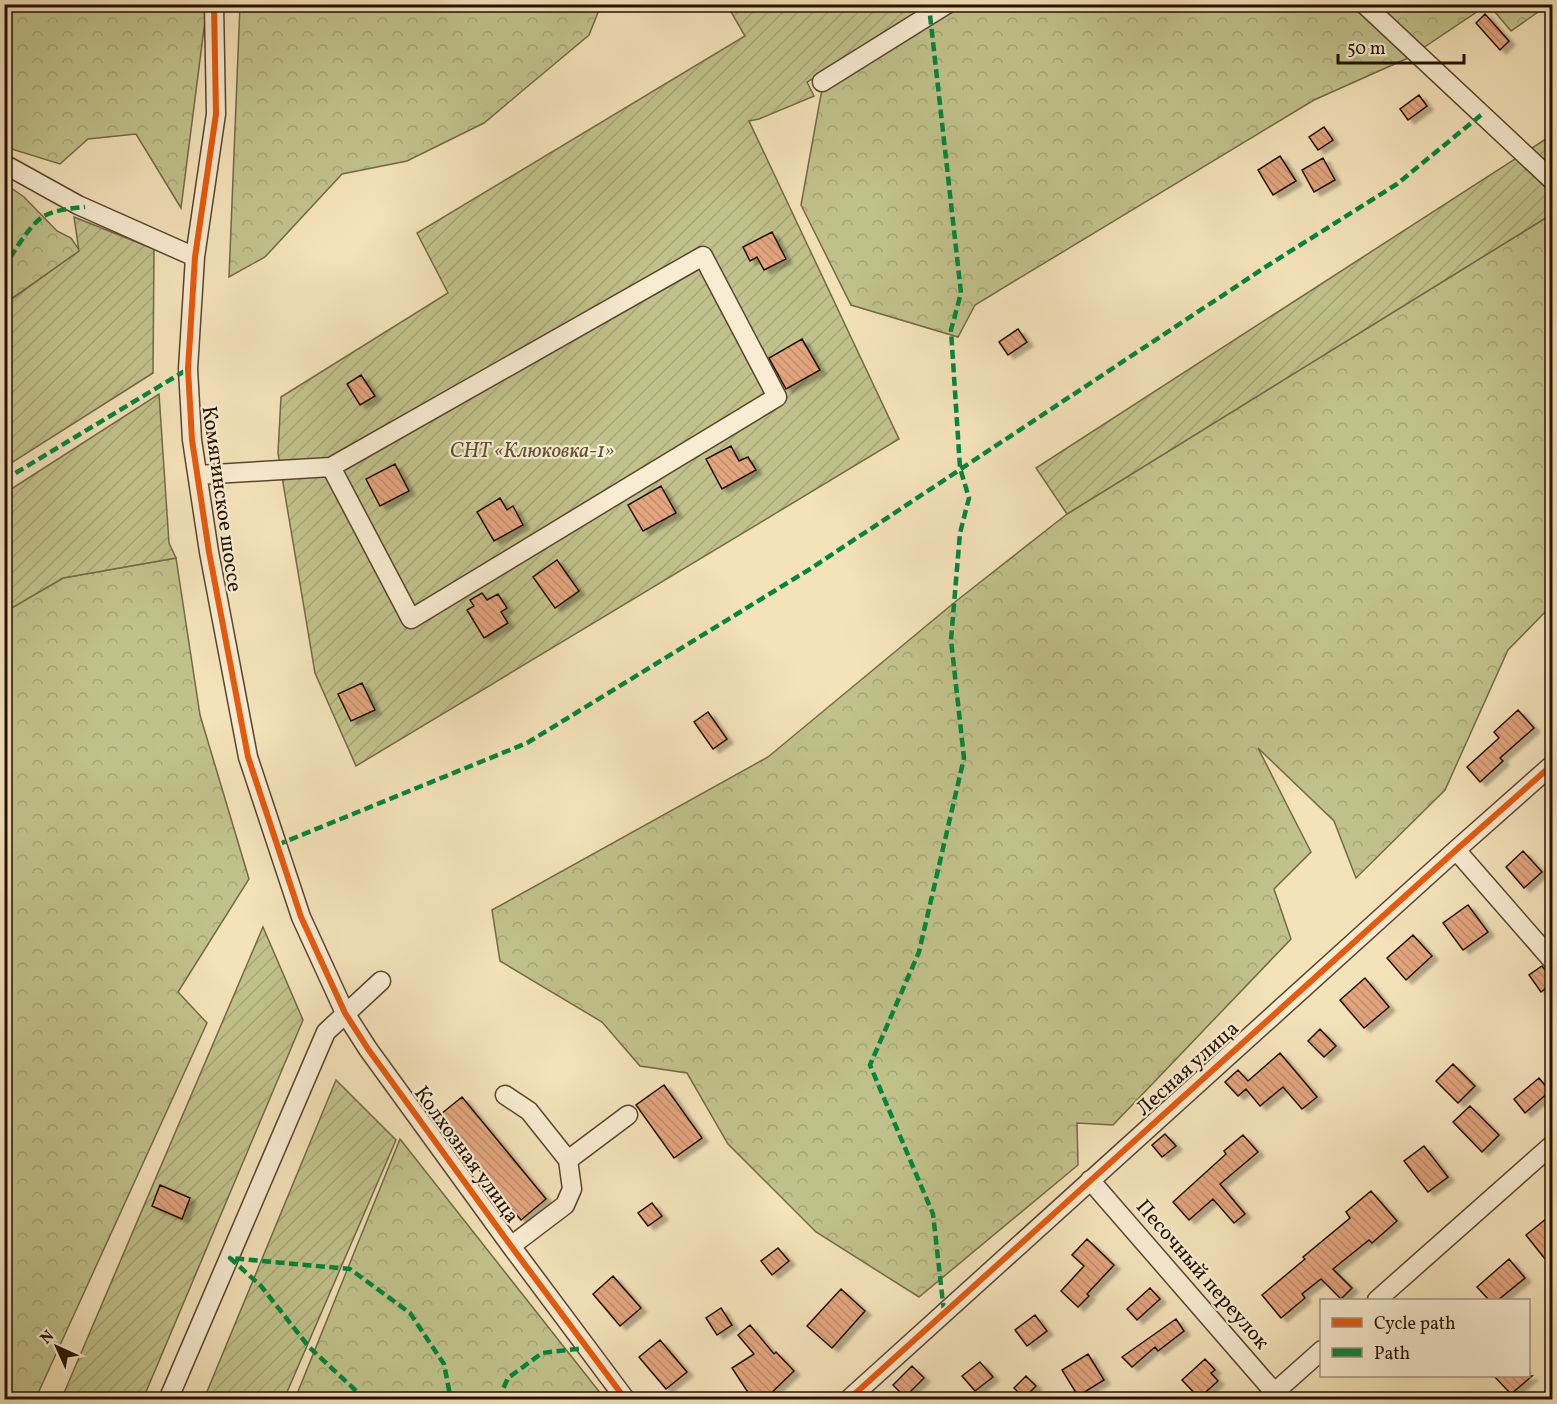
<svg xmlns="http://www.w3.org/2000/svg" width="1557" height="1404" font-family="Vollkorn,serif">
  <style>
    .forest { fill: url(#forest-crowns); stroke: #726a46; stroke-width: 1.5 }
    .garden { fill: url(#garden-furrows); stroke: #726a46; stroke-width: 1.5 }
    .building { fill: url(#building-back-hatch); stroke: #241100; stroke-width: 1.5; filter: url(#shadow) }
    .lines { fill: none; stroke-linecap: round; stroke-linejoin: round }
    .minor-casing { stroke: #58452e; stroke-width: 21 }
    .minor { stroke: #f8ecd2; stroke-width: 18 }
    .quiet { stroke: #00873e; stroke-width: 4.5; stroke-dasharray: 9 4.5; stroke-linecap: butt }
    .cycleway-casing { stroke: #f8ecd2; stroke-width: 10 }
    .cycleway { stroke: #e8590c; stroke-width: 6 }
    .labels { text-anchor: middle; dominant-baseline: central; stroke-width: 4.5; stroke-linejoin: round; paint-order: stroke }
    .park-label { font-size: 21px; font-style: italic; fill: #5b4f31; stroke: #f8ecd2 }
    .street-label { font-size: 21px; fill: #241100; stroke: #f8ecd2 }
  </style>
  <defs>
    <pattern id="forest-crowns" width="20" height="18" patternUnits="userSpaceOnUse" patternTransform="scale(1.5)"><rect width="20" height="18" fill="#c1c28b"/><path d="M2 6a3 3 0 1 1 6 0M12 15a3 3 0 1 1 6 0" fill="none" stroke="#a6a676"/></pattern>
    <pattern id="garden-furrows" width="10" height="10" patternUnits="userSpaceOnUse" patternTransform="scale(1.5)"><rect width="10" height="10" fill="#c1c28b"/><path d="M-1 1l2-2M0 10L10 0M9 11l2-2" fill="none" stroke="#a6a676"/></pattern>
    <pattern id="building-back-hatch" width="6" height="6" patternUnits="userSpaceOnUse" patternTransform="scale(1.5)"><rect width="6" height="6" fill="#e2a57e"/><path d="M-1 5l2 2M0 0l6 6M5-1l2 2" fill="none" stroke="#c28d6b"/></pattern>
    <filter id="shadow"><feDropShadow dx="6" dy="4" stdDeviation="1.5" flood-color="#0004"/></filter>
  </defs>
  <rect width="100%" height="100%" fill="#f4e2b9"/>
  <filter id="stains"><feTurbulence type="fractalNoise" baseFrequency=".00333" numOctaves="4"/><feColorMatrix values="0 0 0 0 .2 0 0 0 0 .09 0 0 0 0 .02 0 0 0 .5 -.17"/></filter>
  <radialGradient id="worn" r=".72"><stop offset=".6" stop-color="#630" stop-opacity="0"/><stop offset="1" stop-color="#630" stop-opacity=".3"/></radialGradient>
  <path class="forest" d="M 5,5 L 207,5 L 181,208 L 136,134 L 88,139 L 60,164 L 5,147 Z
    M 240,5 L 240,4 L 601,5 L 589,35 L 484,123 L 407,161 L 342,174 L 265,257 L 229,277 Z
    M 957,5 L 1487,5 L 1408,58 L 1314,100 L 975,305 L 958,337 L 851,305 L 801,205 L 822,89 Z
    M 1489,5 L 1548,5 L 1511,31 Z
    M 4,183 L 24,197 L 57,231 L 71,238 L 80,251 L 5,303 Z
    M 1552,214 L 1552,605 L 1508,650 L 1445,790 L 1356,878 L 1334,821 L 1258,748 L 1311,852 L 1274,889 L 1291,939 L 1113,1125 L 1077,1123 L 1078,1165 L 919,1297 L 816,1232 L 728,1144 L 687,1073 L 640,1066 L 602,1022 L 500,961 L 492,910 L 768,757 L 955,602 L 1067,514 Z
    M 176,558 L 200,715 L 249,879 L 178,992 L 207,1023 L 35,1400 L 4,1399 L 4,612 L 63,578 Z
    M 400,1139 L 605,1399 L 295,1399 Z"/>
  <path class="garden" d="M 727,5 L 936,5 L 807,82 L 814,96 L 759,119 L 749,121 L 899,439 L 356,766 L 315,673 L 278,453 L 281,397 L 448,293 L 417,233 L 745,36 Z
    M 1552,135 L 1552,214 L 1067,514 L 1036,468 Z
    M 74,217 L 154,249 L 153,373 L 5,467 L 5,304 L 79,251 Z
    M 159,394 L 169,543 L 176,558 L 63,578 L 5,612 L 5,493 Z
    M 263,927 L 303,1020 L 143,1399 L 61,1400 Z
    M 336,1080 L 396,1140 L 284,1399 L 204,1399 Z"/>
  <path class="building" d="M 1485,14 L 1509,41 L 1500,50 L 1476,23 Z
    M 1419,95 L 1427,106 L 1408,120 L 1400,109 Z
    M 1324,127 L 1333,140 L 1318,150 L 1309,137 Z
    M 1280,156 L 1296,181 L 1273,195 L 1258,170 Z
    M 1323,158 L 1335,180 L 1314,192 L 1302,170 Z
    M 772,232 L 786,259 L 764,270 L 757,257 L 750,261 L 743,247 Z
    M 1018,329 L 1027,342 L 1008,355 L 999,342 Z
    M 802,339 L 820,370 L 786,389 L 769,358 Z
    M 361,375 L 375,396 L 360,405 L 347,384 Z
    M 731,446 L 739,461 L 748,457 L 756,470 L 722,489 L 706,459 Z
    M 395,464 L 409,491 L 380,506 L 366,479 Z
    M 661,486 L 676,513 L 643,531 L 628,505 Z
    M 500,498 L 507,510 L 513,506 L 523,525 L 494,541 L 477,512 Z
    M 557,560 L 579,591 L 555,608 L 533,577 Z
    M 482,593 L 487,600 L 498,594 L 507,608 L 501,612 L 508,623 L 484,638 L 467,610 L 474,606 L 470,600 Z
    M 362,683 L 375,710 L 351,721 L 338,694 Z
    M 1518,710 L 1534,728 L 1500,758 L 1503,761 L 1480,782 L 1467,767 L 1499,738 L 1494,732 Z
    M 708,712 L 727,739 L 713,749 L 694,722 Z
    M 1523,851 L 1542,872 L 1524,888 L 1506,867 Z
    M 1468,905 L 1488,932 L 1463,950 L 1443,923 Z
    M 1413,935 L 1432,956 L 1406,980 L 1387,958 Z
    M 1542,966 L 1552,979 L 1552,983 L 1541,992 L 1529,975 Z
    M 1365,978 L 1389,1007 L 1364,1028 L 1340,1000 Z
    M 1320,1029 L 1336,1046 L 1324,1057 L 1308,1041 Z
    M 1280,1053 L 1317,1097 L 1302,1109 L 1283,1087 L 1260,1106 L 1246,1089 L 1238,1096 L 1225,1082 L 1238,1070 L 1248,1081 Z
    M 1453,1064 L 1475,1086 L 1458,1103 L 1436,1081 Z
    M 1539,1078 L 1550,1091 L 1525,1113 L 1514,1099 Z
    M 664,1085 L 702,1138 L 674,1158 L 636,1105 Z
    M 462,1097 L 546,1199 L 521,1220 L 436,1118 Z
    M 1470,1106 L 1499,1135 L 1482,1152 L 1453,1122 Z
    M 1165,1134 L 1176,1146 L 1162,1157 L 1152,1145 Z
    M 1243,1135 L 1258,1152 L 1220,1184 L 1245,1214 L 1234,1223 L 1213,1199 L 1189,1220 L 1173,1202 L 1226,1154 L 1224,1151 Z
    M 1424,1146 L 1448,1177 L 1428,1192 L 1404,1161 Z
    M 160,1185 L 190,1198 L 182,1219 L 152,1206 Z
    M 1371,1191 L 1397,1221 L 1372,1243 L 1369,1240 L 1333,1269 L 1352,1288 L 1341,1299 L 1321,1279 L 1302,1294 L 1305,1298 L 1281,1318 L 1262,1295 L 1305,1259 L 1303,1257 L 1350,1218 L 1346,1212 Z
    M 652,1203 L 662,1216 L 648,1226 L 638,1213 Z
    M 1552,1214 L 1552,1253 L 1545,1259 L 1526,1235 Z
    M 1087,1239 L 1114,1265 L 1087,1294 L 1089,1296 L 1078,1307 L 1061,1291 L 1084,1266 L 1072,1255 Z
    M 778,1248 L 789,1261 L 772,1275 L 761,1261 Z
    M 1509,1259 L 1525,1278 L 1498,1300 L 1489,1300 L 1477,1287 Z
    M 613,1276 L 641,1308 L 620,1326 L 593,1294 Z
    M 1150,1288 L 1160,1299 L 1137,1320 L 1127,1309 Z
    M 841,1289 L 865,1311 L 832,1348 L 807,1326 Z
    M 721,1308 L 732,1325 L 717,1335 L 706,1318 Z
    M 1035,1315 L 1047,1331 L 1027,1346 L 1015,1330 Z
    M 1176,1319 L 1184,1331 L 1158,1351 L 1155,1347 L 1132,1367 L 1122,1357 Z
    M 750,1325 L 774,1354 L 776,1352 L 794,1371 L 764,1400 L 753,1400 L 732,1368 L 754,1354 L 738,1335 Z
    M 660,1340 L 687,1372 L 666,1389 L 639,1357 Z
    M 1088,1354 L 1104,1380 L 1078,1396 L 1062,1370 Z
    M 1205,1359 L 1215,1370 L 1211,1373 L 1218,1381 L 1199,1398 L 1182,1380 Z
    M 980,1362 L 993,1377 L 975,1391 L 962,1376 Z
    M 912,1366 L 924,1378 L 905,1397 L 893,1385 Z
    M 1026,1376 L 1036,1386 L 1024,1398 L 1014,1388 Z
    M 1494,1376 L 1532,1376 L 1511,1394 Z"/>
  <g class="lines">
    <defs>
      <path id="minor" d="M 214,4 L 216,114 L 195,257 L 188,369 L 192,440 L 209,552 L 248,757 L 301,917 L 345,1013 L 368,1049 L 511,1246 L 626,1400
        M 1364,4 L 1552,180
        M 822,82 L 947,4
        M 4,164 L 78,205 L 195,257
        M 198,475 L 331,467 L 703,256 L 777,397 L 411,619 L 331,467
        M 1456,850 L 1552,960
        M 505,1095 L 529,1111 L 568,1160 L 572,1189 L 565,1205 L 511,1246
        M 568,1160 L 628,1115
        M 1090,1180 L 1281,1400
        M 1377,1300 L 1552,1145
        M 168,1400 L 326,1032 L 381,981
        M 848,1400 L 1456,850 L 1552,765
        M 1266,1400 L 1322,1350"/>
    </defs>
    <use href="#minor" class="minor-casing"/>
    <use href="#minor" class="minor"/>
    <path class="quiet" d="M 923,4 L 930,15 L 961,293 L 951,330 L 960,468 L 969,498 L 960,533 L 951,640 L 964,758 L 919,952 L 870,1065 L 933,1214 L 944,1312
      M 4,269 C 11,255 31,223 44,216 C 55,210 72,208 85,207
      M 4,480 L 188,369
      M 277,845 L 527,743 L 810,569 L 1267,266 L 1397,184 L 1481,115
      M 366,1400 L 309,1347 L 261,1286 L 230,1258 L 350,1269 L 410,1313 L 444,1364 L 451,1400
      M 498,1400 L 508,1378 L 542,1353 L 586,1348"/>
    <defs>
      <path id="cycleway" d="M 214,4 L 216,114 L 195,257 L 188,369 L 192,440 L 209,552 L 248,757 L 301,917 L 345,1013 L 368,1049 L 511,1246 L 626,1400
        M 848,1400 L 1456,850 L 1552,765"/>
    </defs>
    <use href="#cycleway" class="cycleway-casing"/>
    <use href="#cycleway" class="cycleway"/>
  </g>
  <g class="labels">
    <g class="park-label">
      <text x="532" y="451">СНТ «Клюковка-1»</text>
    </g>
    <g class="street-label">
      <text transform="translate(221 499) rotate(82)">Комягинское шоссе</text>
      <text transform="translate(1188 1069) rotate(-42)">Лесная улица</text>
      <text transform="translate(466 1155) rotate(54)">Колхозная улица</text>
      <text transform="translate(1202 1275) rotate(49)">Песочный переулок</text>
    </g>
  </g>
  <rect width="1557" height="1404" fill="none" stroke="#f4e2b9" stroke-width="24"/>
  <rect x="6" y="6" width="1545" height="1392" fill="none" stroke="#241100" stroke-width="3"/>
  <rect x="12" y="12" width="1533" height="1380" fill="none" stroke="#241100" stroke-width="1.5"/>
  <rect x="1320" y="1299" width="210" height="78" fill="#f8ecd2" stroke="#a3947e" stroke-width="1.5"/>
  <rect x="1332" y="1318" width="30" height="9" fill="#e8590c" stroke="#a3947e" stroke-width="1.5"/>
  <text x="1374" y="1329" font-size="18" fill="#241100">Cycle path</text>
  <rect x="1332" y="1348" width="30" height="9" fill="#00873e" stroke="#a3947e" stroke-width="1.5"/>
  <text x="1374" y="1359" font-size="18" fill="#241100">Path</text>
  <g transform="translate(57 1347) rotate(315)" stroke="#f8ecd2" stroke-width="4.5" paint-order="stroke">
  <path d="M0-4.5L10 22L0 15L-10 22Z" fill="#241100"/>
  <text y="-9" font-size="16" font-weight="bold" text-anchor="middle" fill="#241100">N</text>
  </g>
  <path d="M1338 54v9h126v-9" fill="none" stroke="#241100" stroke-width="3"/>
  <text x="1347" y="54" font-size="18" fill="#241100" stroke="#f8ecd2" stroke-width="4.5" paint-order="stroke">50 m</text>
  <rect width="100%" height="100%" filter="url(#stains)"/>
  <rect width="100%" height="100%" fill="url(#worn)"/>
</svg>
